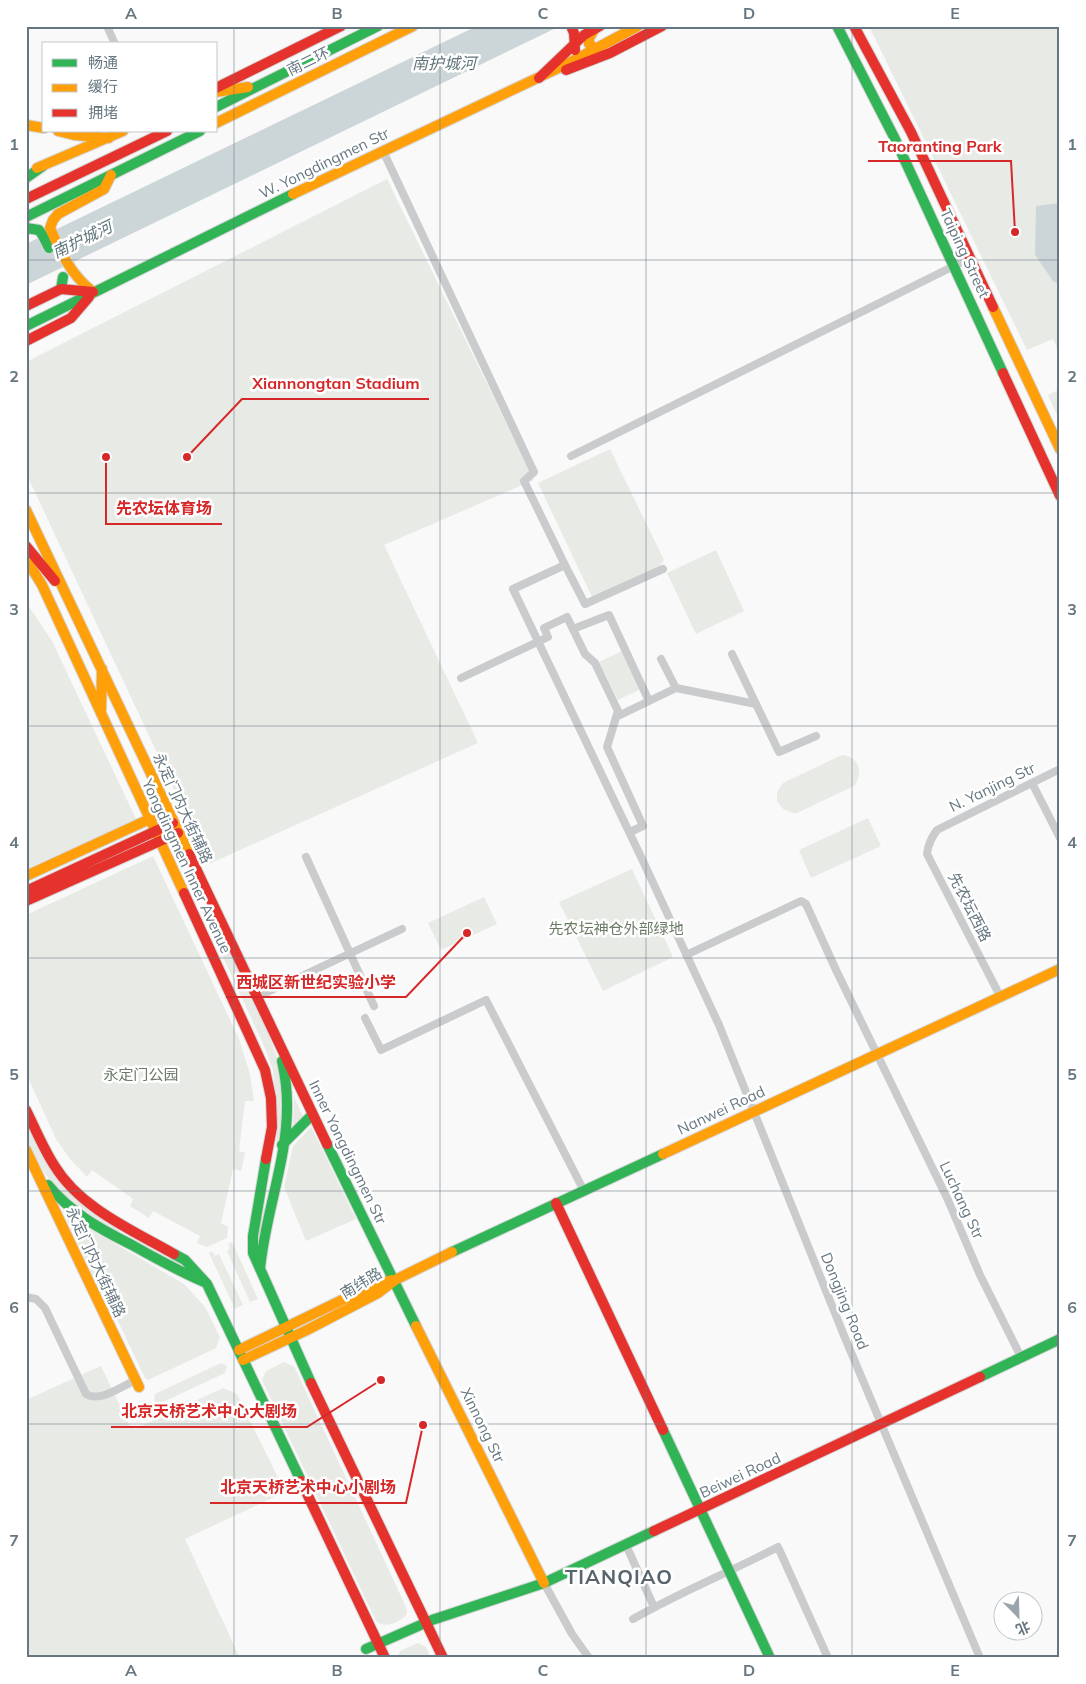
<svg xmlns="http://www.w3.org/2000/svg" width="1086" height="1684" font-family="Mulish,'Noto Sans SC',sans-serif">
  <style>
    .green { fill: #e8eae6 }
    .water { fill: #ccd5d7 }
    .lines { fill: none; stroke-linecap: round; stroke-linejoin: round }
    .fast-casing { stroke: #d5d6d7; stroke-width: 12 }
    .slow-casing { stroke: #d5d6d7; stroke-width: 12 }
    .jam-casing { stroke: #d5d6d7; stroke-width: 12 }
    .street { stroke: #cacbcc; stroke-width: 8 }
    .fast { stroke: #30b455; stroke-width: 10 }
    .slow { stroke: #ff9f0a; stroke-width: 10 }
    .jam { stroke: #e5322d; stroke-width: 10 }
    .grid { fill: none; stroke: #667781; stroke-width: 1; stroke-opacity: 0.55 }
    .labels { text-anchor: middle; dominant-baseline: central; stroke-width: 5; stroke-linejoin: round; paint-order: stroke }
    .street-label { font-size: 15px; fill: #667781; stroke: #fff }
    .park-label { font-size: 15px; fill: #6a7a65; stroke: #fff }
    .water-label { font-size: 16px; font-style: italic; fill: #61767b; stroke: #fff }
    .district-label { font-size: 20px; font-weight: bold; letter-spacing: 1px; fill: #58656d; stroke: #fff }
    .leader { fill: none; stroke: #d62828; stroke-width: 2 }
    .callout-dot { fill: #d62828; stroke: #fff; stroke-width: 2 }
    .callout-label { font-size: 16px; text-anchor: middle; font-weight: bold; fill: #d62828; stroke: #fff; stroke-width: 5; stroke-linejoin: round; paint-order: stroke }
    .neatline { fill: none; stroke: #667781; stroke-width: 2 }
    .grid-label { font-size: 16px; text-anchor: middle; font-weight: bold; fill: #667781 }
  </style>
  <rect width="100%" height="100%" fill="#f9f9f9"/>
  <path class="green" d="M 869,26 L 1060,26 L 1060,355 L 1053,339 L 1027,350 Z
    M 387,179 L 534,480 L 384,545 L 478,743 L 209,864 L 26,473 L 26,362 Z
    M 1060,389 L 1060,422 L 1048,395 Z
    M 610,449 L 664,560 L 658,568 L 593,599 L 538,483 Z
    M 716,550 L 744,611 L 696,634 L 667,573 Z
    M 26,602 L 52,641 L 136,819 L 26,869 Z
    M 622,651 L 641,689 L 618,700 L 599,662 Z
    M 842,755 C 859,756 864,774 854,786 L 797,813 L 793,813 L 783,809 L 777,801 L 777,792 L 783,783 Z
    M 868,818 L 881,846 L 811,878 L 799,850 Z
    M 153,856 L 239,1039 L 250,1074 L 254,1101 L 245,1101 L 239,1151 L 245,1153 L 241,1171 L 233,1169 L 221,1223 L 228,1227 L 227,1238 L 207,1247 L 197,1243 L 200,1236 L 153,1211 L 149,1218 L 130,1206 L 133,1199 L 92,1170 L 87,1177 L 70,1159 L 56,1139 L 26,1073 L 26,915 Z
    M 632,869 L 673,957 L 603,991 L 559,902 Z
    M 484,897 L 497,924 L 441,950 L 428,923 Z
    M 220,926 L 269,1036 L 277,1057 L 281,1081 L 283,1114 L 276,1156 L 277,1118 L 273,1070 L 264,1046 L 211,931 Z
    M 294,1097 L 304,1118 L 293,1130 Z
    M 26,1124 C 51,1177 68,1199 119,1230 L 120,1234 L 82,1211 L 53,1185 L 32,1155 L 26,1142 Z
    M 311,1127 L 356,1219 L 306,1241 L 284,1187 L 293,1146 Z
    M 62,1209 L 78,1222 L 184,1284 L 205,1307 L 220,1337 L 216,1348 L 148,1380 L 145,1378 L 107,1298 L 96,1283 Z
    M 232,1242 L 258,1299 L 250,1302 L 227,1251 L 230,1249 L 228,1244 Z
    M 212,1251 L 215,1256 L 219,1254 L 243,1305 L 235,1309 L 209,1253 Z
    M 284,1362 L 294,1366 L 406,1607 L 407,1614 C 399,1623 385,1629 376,1621 L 262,1380 L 266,1371 Z
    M 221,1363 L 227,1366 L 225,1373 L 161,1403 L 154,1401 L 155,1394 Z
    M 101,1366 L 129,1425 L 135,1429 L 223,1388 L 237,1394 L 285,1492 L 185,1539 L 240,1658 L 26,1658 L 26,1400 Z
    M 418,1643 L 426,1647 L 431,1658 L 397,1658 L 400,1651 Z"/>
  <path class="water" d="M 477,26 L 560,26 L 26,285 L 26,244 Z
    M 1060,203 L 1060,285 L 1053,281 L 1035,255 L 1036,206 Z"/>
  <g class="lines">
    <defs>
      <path id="fast" d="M 837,26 L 895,139 L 1003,373
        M 216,107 L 378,26
        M 26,178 L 43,166
        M 26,217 L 200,131
        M 26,228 L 39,230 L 43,236 L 49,248
        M 61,289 L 63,277
        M 26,326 L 293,194
        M 327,1144 L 416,1326
        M 282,1145 L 312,1115
        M 266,1159 L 253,1236 L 253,1253 L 311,1383
        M 48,1185 C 71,1213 100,1229 132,1245 C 155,1258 179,1271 204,1282
        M 452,1252 L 663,1154
        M 174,1254 L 185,1260 L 207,1284 L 301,1481
        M 260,1269 C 265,1213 288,1159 287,1103 C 287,1089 285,1075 282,1061
        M 980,1377 L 1060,1339
        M 663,1430 L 770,1658
        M 366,1649 L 432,1620 L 544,1583 L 654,1531"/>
      <path id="slow" d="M 594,30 L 589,38 L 589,44 L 596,49
        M 216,92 L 248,87
        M 216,123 L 413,26
        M 26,125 L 44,128
        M 58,131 L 74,135 L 109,138
        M 37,168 L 123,131
        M 293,194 L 569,63 L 638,26
        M 93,292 C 71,275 61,253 50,228 L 53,220 L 58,214 L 104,189 L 111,175
        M 993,307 L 1060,449
        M 26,510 L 189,854
        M 26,559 L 42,585 L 184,893
        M 101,711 L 102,669
        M 26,876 L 167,811
        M 26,1150 L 139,1387
        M 663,1154 L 1060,969
        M 416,1326 L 544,1583
        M 239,1350 L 375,1284 L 392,1280
        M 243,1360 L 307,1330 L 378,1293 L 395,1280 L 452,1252"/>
      <path id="jam" d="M 571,26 L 574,33 L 575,50
        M 854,26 L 911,132 L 993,307
        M 566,70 L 610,53 L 662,26
        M 539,78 L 584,35 L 600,26
        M 216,88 L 341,26
        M 26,199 L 167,131
        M 26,306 L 61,289 L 93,292
        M 26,341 L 71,318 L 89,297
        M 1003,373 L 1060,496
        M 26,546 L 55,581
        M 189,854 L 327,1144
        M 26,891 L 173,823
        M 184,893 L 265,1070 L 271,1098 L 272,1127 L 266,1159
        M 26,901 L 178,833
        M 26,1110 C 35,1128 43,1148 54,1165 C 80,1208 132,1230 174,1254
        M 556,1203 L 663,1430
        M 311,1383 L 443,1658
        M 301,1481 L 385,1658
        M 654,1531 L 980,1377"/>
    </defs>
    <use href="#fast" class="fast-casing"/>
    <use href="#slow" class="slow-casing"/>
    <use href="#jam" class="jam-casing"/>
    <path class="street" d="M 107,26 L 115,44
      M 383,151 L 534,472 L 524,481 L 565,565 L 513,589 L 642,859 L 719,1025 L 845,1338 L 980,1658
      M 571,456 L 970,258
      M 565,565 L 585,604 L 663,569
      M 573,629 L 609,615 L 649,701
      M 732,654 L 756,704
      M 661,659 L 676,688
      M 461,678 L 548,637 L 544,628 L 567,617 L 585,654 L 595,663 L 618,711 L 607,747 L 643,826 L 630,832
      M 616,717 L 676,688 L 756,704 L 779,752 L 816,736
      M 1032,783 L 1060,838
      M 306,857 L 374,1006
      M 686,955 L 801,901 L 806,904 L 836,970 L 948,1200 L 980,1275 L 1021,1357
      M 1000,996 L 927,854 C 928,844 931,838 937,830 L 1060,769
      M 257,997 L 402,929
      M 365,1018 L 381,1050 L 486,1000 L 584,1191
      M 26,1297 L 36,1299 L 45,1308 L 86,1394 C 100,1403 122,1386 136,1380
      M 626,1545 L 654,1607
      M 544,1583 L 572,1634 L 589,1658
      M 633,1619 C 680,1592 730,1572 778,1547 L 828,1658"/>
    <use href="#fast" class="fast"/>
    <use href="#slow" class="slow"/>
    <use href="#jam" class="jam"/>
  </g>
  <path class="grid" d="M 234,26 L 234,1658M 440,26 L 440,1658M 646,26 L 646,1658M 852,26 L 852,1658M 26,260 L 1060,260M 26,493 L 1060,493M 26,726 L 1060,726M 26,958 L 1060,958M 26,1191 L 1060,1191M 26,1424 L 1060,1424"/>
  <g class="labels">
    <g class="street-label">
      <text transform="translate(308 61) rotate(-26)">南二环</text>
      <text transform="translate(324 163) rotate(-26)">W. Yongdingmen Str</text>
      <text transform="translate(965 253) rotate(65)">Taiping Street</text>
      <text transform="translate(992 787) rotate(-26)">N. Yanjing Str</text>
      <text transform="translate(183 808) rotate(65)">永定门内大街辅路</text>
      <text transform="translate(187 866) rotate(65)">Yongdingmen Inner Avenue</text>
      <text transform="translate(970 907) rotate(63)">先农坛西路</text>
      <text transform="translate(721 1110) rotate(-25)">Nanwei Road</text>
      <text transform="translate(348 1152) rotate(64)">Inner Yongdingmen Str</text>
      <text transform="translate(962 1200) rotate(65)">Luchang Str</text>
      <text transform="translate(96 1262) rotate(65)">永定门内大街辅路</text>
      <text transform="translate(361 1283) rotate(-31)">南纬路</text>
      <text transform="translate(845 1301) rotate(68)">Dongjing Road</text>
      <text transform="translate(483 1425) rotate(64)">Xinnong Str</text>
      <text transform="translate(740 1475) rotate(-25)">Beiwei Road</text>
    </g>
    <g class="park-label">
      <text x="616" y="928">先农坛神仓外部绿地</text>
      <text x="141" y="1074">永定门公园</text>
    </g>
    <g class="water-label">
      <text x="444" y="63">南护城河</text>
      <text transform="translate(82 239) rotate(-26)">南护城河</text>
    </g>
    <g class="district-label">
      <text x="619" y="1576">TIANQIAO</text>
    </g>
  </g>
  <path class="leader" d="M1015 232L1011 161H868M187 457L242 399H429M106 457L106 524H222M467 933L406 997H226M381 1380L307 1427H111M423 1425L406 1503H210"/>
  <g class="callout-dot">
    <circle cx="1015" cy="232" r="5"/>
    <circle cx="187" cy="457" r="5"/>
    <circle cx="106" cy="457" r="5"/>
    <circle cx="467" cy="933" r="5"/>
    <circle cx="381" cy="1380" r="5"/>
    <circle cx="423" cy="1425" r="5"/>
  </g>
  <g class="callout-label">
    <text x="940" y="152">Taoranting Park</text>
    <text x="336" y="389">Xiannongtan Stadium</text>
    <text x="164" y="514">先农坛体育场</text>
    <text x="316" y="988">西城区新世纪实验小学</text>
    <text x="209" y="1417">北京天桥艺术中心大剧场</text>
    <text x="308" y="1493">北京天桥艺术中心小剧场</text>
  </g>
  <rect width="1086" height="1684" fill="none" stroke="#ffffff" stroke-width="55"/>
  <rect x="42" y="42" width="175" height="90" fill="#ffffff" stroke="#c2c9cd"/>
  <rect x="52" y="59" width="25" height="8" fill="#30b455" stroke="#c2c9cd"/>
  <text x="88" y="68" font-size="15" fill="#667781">畅通</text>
  <rect x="52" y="84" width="25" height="8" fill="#ff9f0a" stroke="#c2c9cd"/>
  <text x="88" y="92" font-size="15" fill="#667781">缓行</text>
  <rect x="52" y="109" width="25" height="8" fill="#e5322d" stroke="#c2c9cd"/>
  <text x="88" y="118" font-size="15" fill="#667781">拥堵</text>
  <g transform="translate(1018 1616) rotate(157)"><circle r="24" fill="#ffffff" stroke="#c2c9cd"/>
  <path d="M0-4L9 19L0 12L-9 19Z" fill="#99a4ab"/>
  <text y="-8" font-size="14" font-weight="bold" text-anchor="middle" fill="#667781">北</text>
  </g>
  <rect x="28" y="28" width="1030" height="1628" class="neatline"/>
  <g class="grid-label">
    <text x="131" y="19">A</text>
    <text x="337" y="19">B</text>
    <text x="543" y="19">C</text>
    <text x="749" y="19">D</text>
    <text x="955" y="19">E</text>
    <text x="14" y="150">1</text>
    <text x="1072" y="150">1</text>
    <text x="14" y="382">2</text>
    <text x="1072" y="382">2</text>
    <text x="14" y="615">3</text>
    <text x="1072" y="615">3</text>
    <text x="14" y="848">4</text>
    <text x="1072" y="848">4</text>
    <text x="14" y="1080">5</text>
    <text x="1072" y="1080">5</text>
    <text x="14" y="1313">6</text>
    <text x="1072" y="1313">6</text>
    <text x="14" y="1546">7</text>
    <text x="1072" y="1546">7</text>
    <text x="131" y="1676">A</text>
    <text x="337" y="1676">B</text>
    <text x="543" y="1676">C</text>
    <text x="749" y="1676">D</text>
    <text x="955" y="1676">E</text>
  </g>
</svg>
